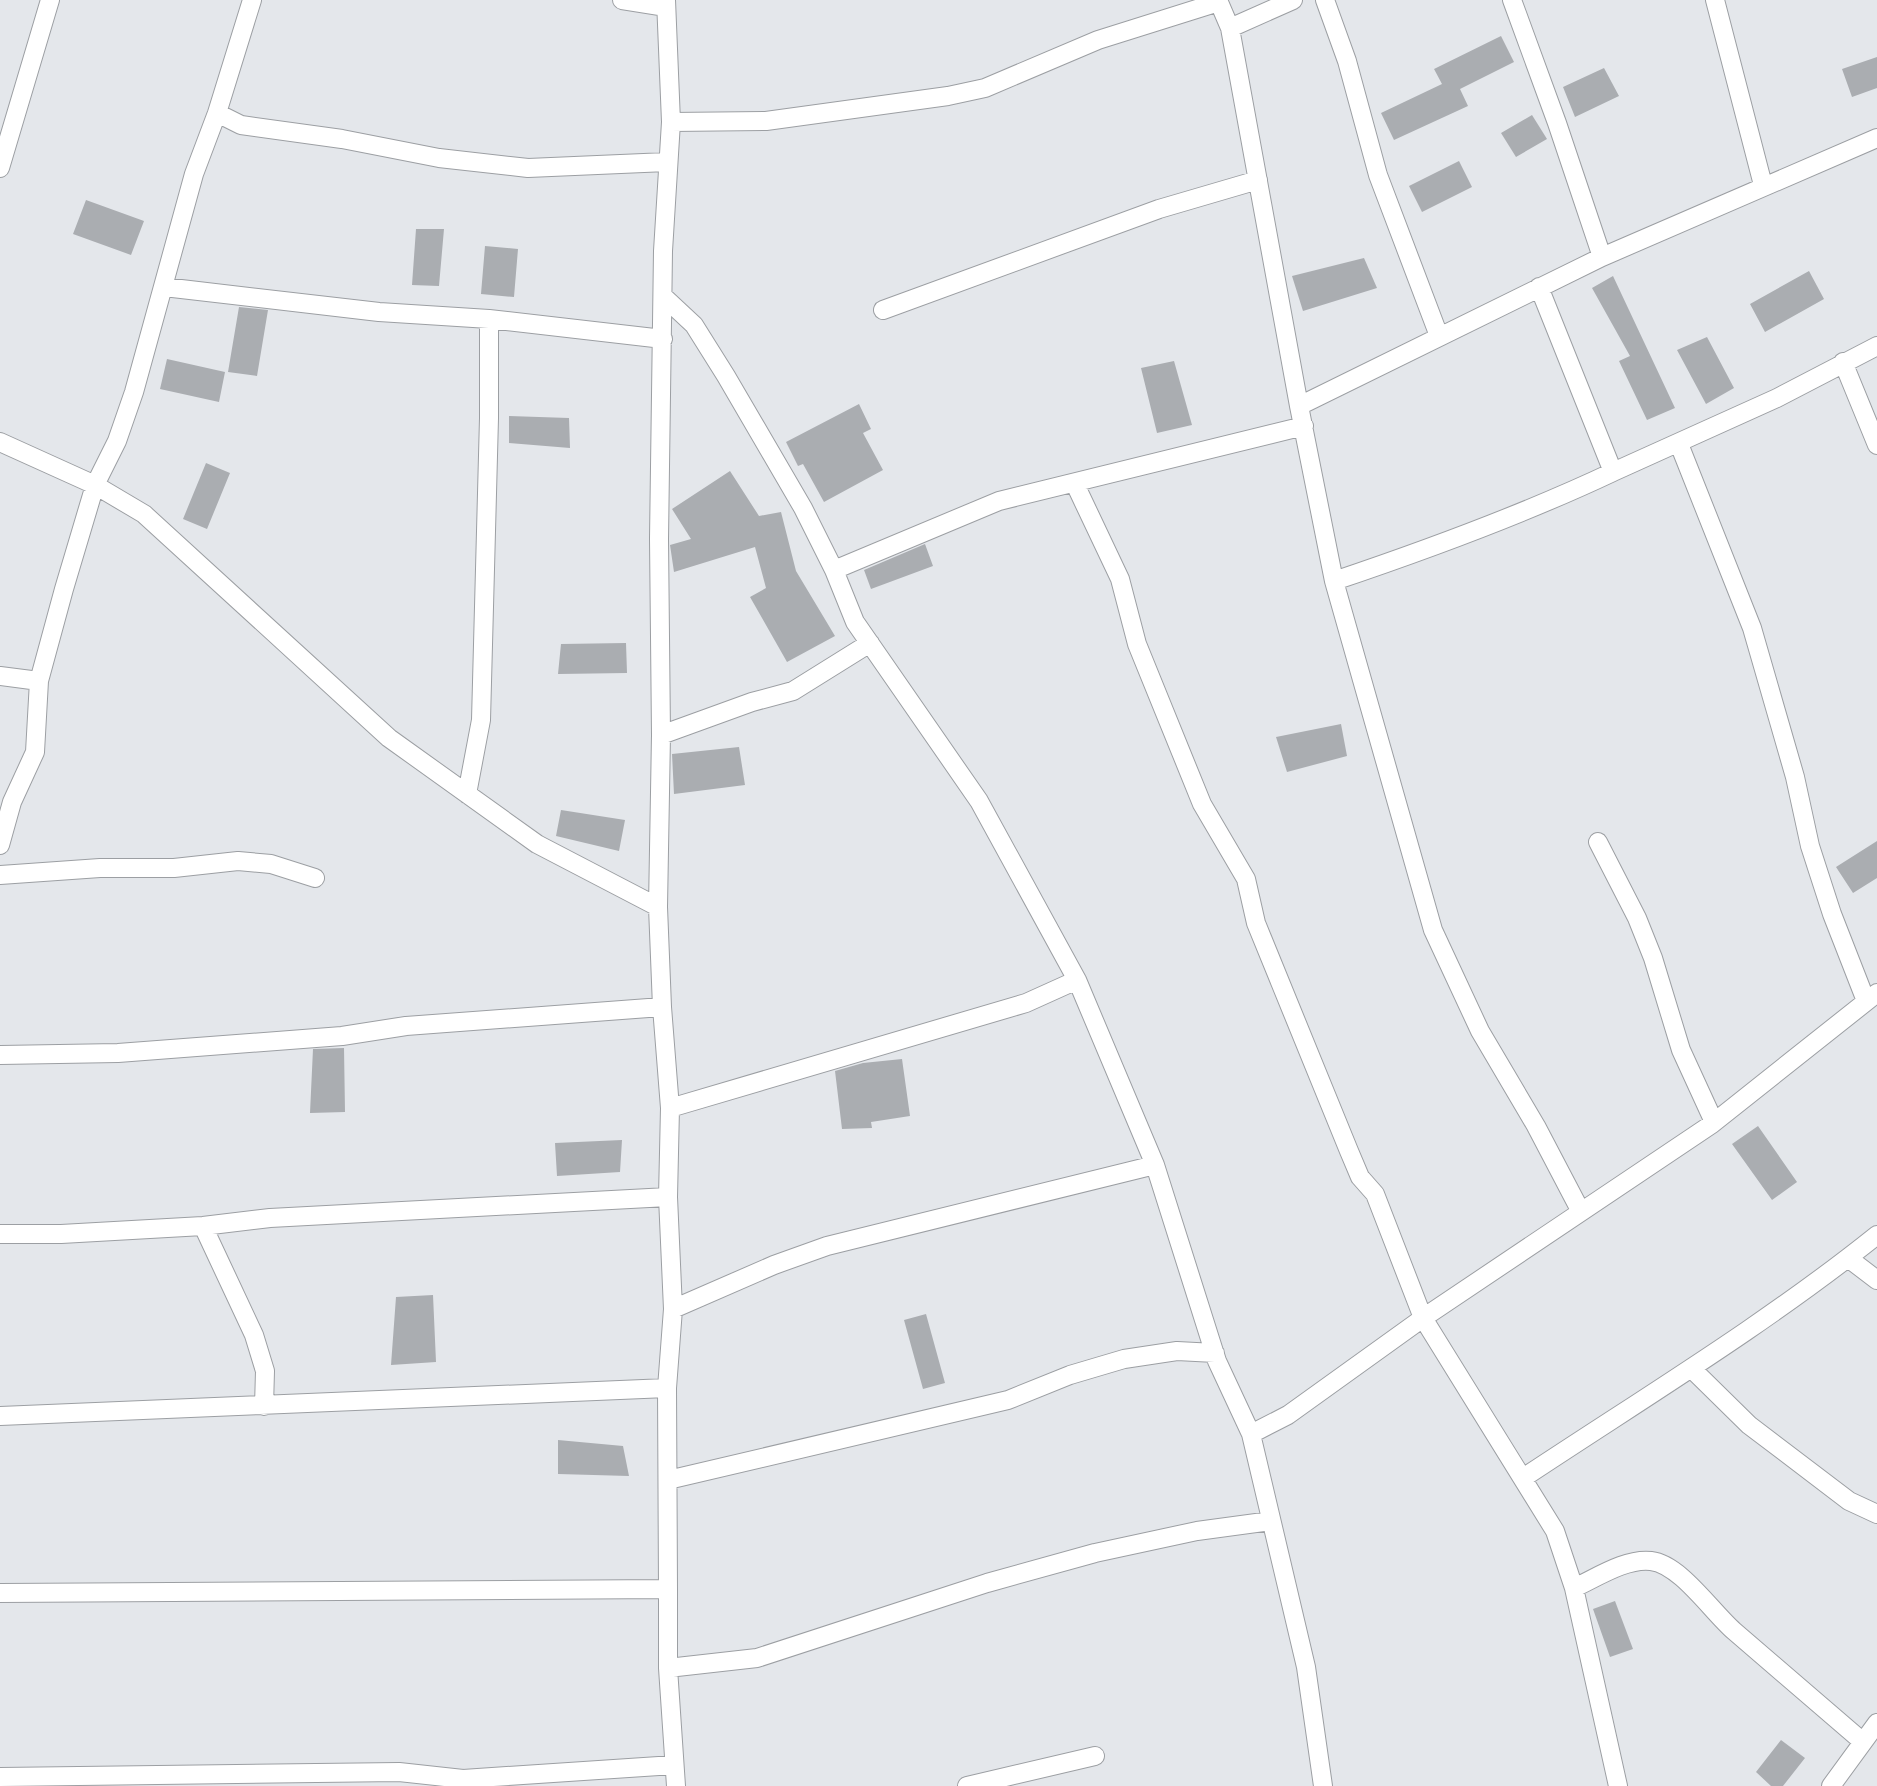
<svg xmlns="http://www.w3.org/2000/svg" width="1877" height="1786" font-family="'DM Sans',sans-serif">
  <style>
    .building { fill: #aaadb1 }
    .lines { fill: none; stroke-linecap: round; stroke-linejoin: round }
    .minor-casing { stroke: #9c9fa3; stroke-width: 20 }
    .minor { stroke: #fff; stroke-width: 18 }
  </style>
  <rect width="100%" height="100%" fill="#e4e7eb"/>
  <path class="building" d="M 1501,36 L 1514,62 L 1460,89 L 1468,106 L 1394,140 L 1381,113 L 1442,84 L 1434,69 Z
    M 1877,57 L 1877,88 L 1852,97 L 1842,69 Z
    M 1604,68 L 1619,96 L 1575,117 L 1563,87 Z
    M 1532,115 L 1547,139 L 1516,157 L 1501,133 Z
    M 1459,161 L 1472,187 L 1422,212 L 1409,186 Z
    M 86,200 L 144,221 L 131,255 L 73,234 Z
    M 416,229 L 444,229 L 439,286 L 412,285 Z
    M 485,246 L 518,249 L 514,297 L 481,294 Z
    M 1364,258 L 1377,288 L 1303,311 L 1292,276 Z
    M 1809,271 L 1824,299 L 1765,332 L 1750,304 Z
    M 1613,276 L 1675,408 L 1647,420 L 1619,361 L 1630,356 L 1592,288 Z
    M 239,307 L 268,310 L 257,376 L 228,372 Z
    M 1707,337 L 1734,388 L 1706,404 L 1677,350 Z
    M 167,359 L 225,372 L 219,402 L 160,389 Z
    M 1174,361 L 1192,425 L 1157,433 L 1141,368 Z
    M 859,404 L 871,429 L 863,433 L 883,470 L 824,502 L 803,464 L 798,466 L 786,442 Z
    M 509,416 L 569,418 L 570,448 L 509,443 Z
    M 206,463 L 230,473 L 207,529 L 183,519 Z
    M 730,471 L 759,516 L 781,512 L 796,571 L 835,636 L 787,662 L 750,597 L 766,588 L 755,547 L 674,572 L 670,545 L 691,539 L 672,509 Z
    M 925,544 L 933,566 L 871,589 L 864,570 Z
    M 626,643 L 627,673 L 558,674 L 561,644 Z
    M 1341,724 L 1347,756 L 1287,772 L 1276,737 Z
    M 739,747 L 745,785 L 674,794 L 672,754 Z
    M 561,810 L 625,820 L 619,851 L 556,836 Z
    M 1877,841 L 1877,878 L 1853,893 L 1836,867 Z
    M 344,1048 L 345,1112 L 310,1113 L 313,1049 Z
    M 902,1059 L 910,1116 L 871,1122 L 872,1128 L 842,1129 L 835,1071 L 863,1063 Z
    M 1758,1126 L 1797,1182 L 1772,1200 L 1732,1144 Z
    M 622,1140 L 620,1172 L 557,1176 L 555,1143 Z
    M 433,1295 L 436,1362 L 391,1365 L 396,1297 Z
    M 926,1314 L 945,1383 L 923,1389 L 904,1320 Z
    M 558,1440 L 623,1446 L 629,1476 L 558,1474 Z
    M 1615,1601 L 1633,1649 L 1610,1657 L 1593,1609 Z
    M 1781,1740 L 1805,1758 L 1783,1786 L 1771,1786 L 1756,1772 Z"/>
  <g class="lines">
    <defs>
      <path id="minor" d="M 622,0 L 666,7
        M 666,0 L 671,122 L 663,251 L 659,539 L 661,735 L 658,907 L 662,1007 L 670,1108 L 668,1197 L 673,1309 L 667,1388 L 668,1589 L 668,1668 L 676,1786
        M 1218,0 L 1230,28 L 1293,0
        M 1325,0 L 1347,61 L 1378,175 L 1439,336
        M 1512,0 L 1557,123 L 1602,257
        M 1715,0 L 1763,185
        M 1230,28 L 1299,406 L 1602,257 L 1877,138
        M 217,113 L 241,125 L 342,139 L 439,158 L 528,168 L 667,162
        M 671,122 L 766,121 L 948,96 L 985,88 L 1098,40 L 1219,2
        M 0,168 L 50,0
        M 164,287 L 379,312 L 489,319 L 663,339
        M 1539,287 L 1613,472 L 1777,398 L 1877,346
        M 664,297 L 694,325 L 726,376 L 803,508 L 834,570 L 855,622 L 979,801 L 1077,980 L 1155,1165 L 1217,1361 L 1251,1434 L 1288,1415 L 1423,1318 L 1712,1124 L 1877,993
        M 883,310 L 1159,209 L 1258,180
        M 1843,362 L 1877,445
        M 1299,406 L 1334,581 L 1433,930 L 1480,1031 L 1536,1126 L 1580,1210
        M 0,442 L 95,485 L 144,514 L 389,738 L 537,844 L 658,907
        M 1679,444 L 1752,628 L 1795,777 L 1810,846 L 1832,914 L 1866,1001
        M 1075,484 L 1120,579 L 1137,644 L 1202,804 L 1246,879 L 1256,923 L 1349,1151 L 1360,1177 L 1375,1194 L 1423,1318 L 1555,1531 L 1574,1588 L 1618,1786
        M 834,570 L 999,501 L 1304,426
        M 1334,581 C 1429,549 1522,515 1613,472
        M 0,676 L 39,681
        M 661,735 L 752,702 L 793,691 L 870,643
        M 467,794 L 481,720 L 489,418 L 489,319
        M 1598,842 L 1637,918 L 1653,958 L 1681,1050 L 1714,1122
        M 0,845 L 12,802 L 35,752 L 39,681 L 64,589 L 95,485 L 117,441 L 134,392 L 194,174 L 217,113 L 252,0
        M 0,875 L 100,868 L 174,868 L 238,861 L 271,864 L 315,878
        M 0,1055 L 118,1053 L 342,1036 L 406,1026 L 662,1007
        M 670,1108 L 1026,1003 L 1077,980
        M 203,1226 L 254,1335 L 265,1371 L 264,1406
        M 0,1234 L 61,1234 L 203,1226 L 270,1218 L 668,1197
        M 1848,1258 L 1877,1280
        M 673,1309 L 774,1265 L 827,1246 L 1155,1165
        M 1691,1368 L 1749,1425 L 1849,1501 L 1877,1514
        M 0,1416 L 667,1388
        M 1251,1434 L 1306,1667 L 1323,1786
        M 1523,1478 C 1642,1399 1766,1324 1877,1235
        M 668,1480 L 1008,1400 L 1070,1375 L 1124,1359 L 1177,1351 L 1215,1353
        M 1574,1588 C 1596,1578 1626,1558 1651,1561 C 1680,1564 1712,1612 1734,1631 C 1777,1668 1820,1705 1863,1742
        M 0,1593 L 668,1589
        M 668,1668 L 757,1658 L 987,1583 L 1095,1553 L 1197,1531 L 1271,1521
        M 0,1777 L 399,1772 L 463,1779 L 674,1765
        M 967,1786 L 1095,1756
        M 1831,1786 L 1877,1723"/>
    </defs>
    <use href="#minor" class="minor-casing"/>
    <use href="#minor" class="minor"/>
  </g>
</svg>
